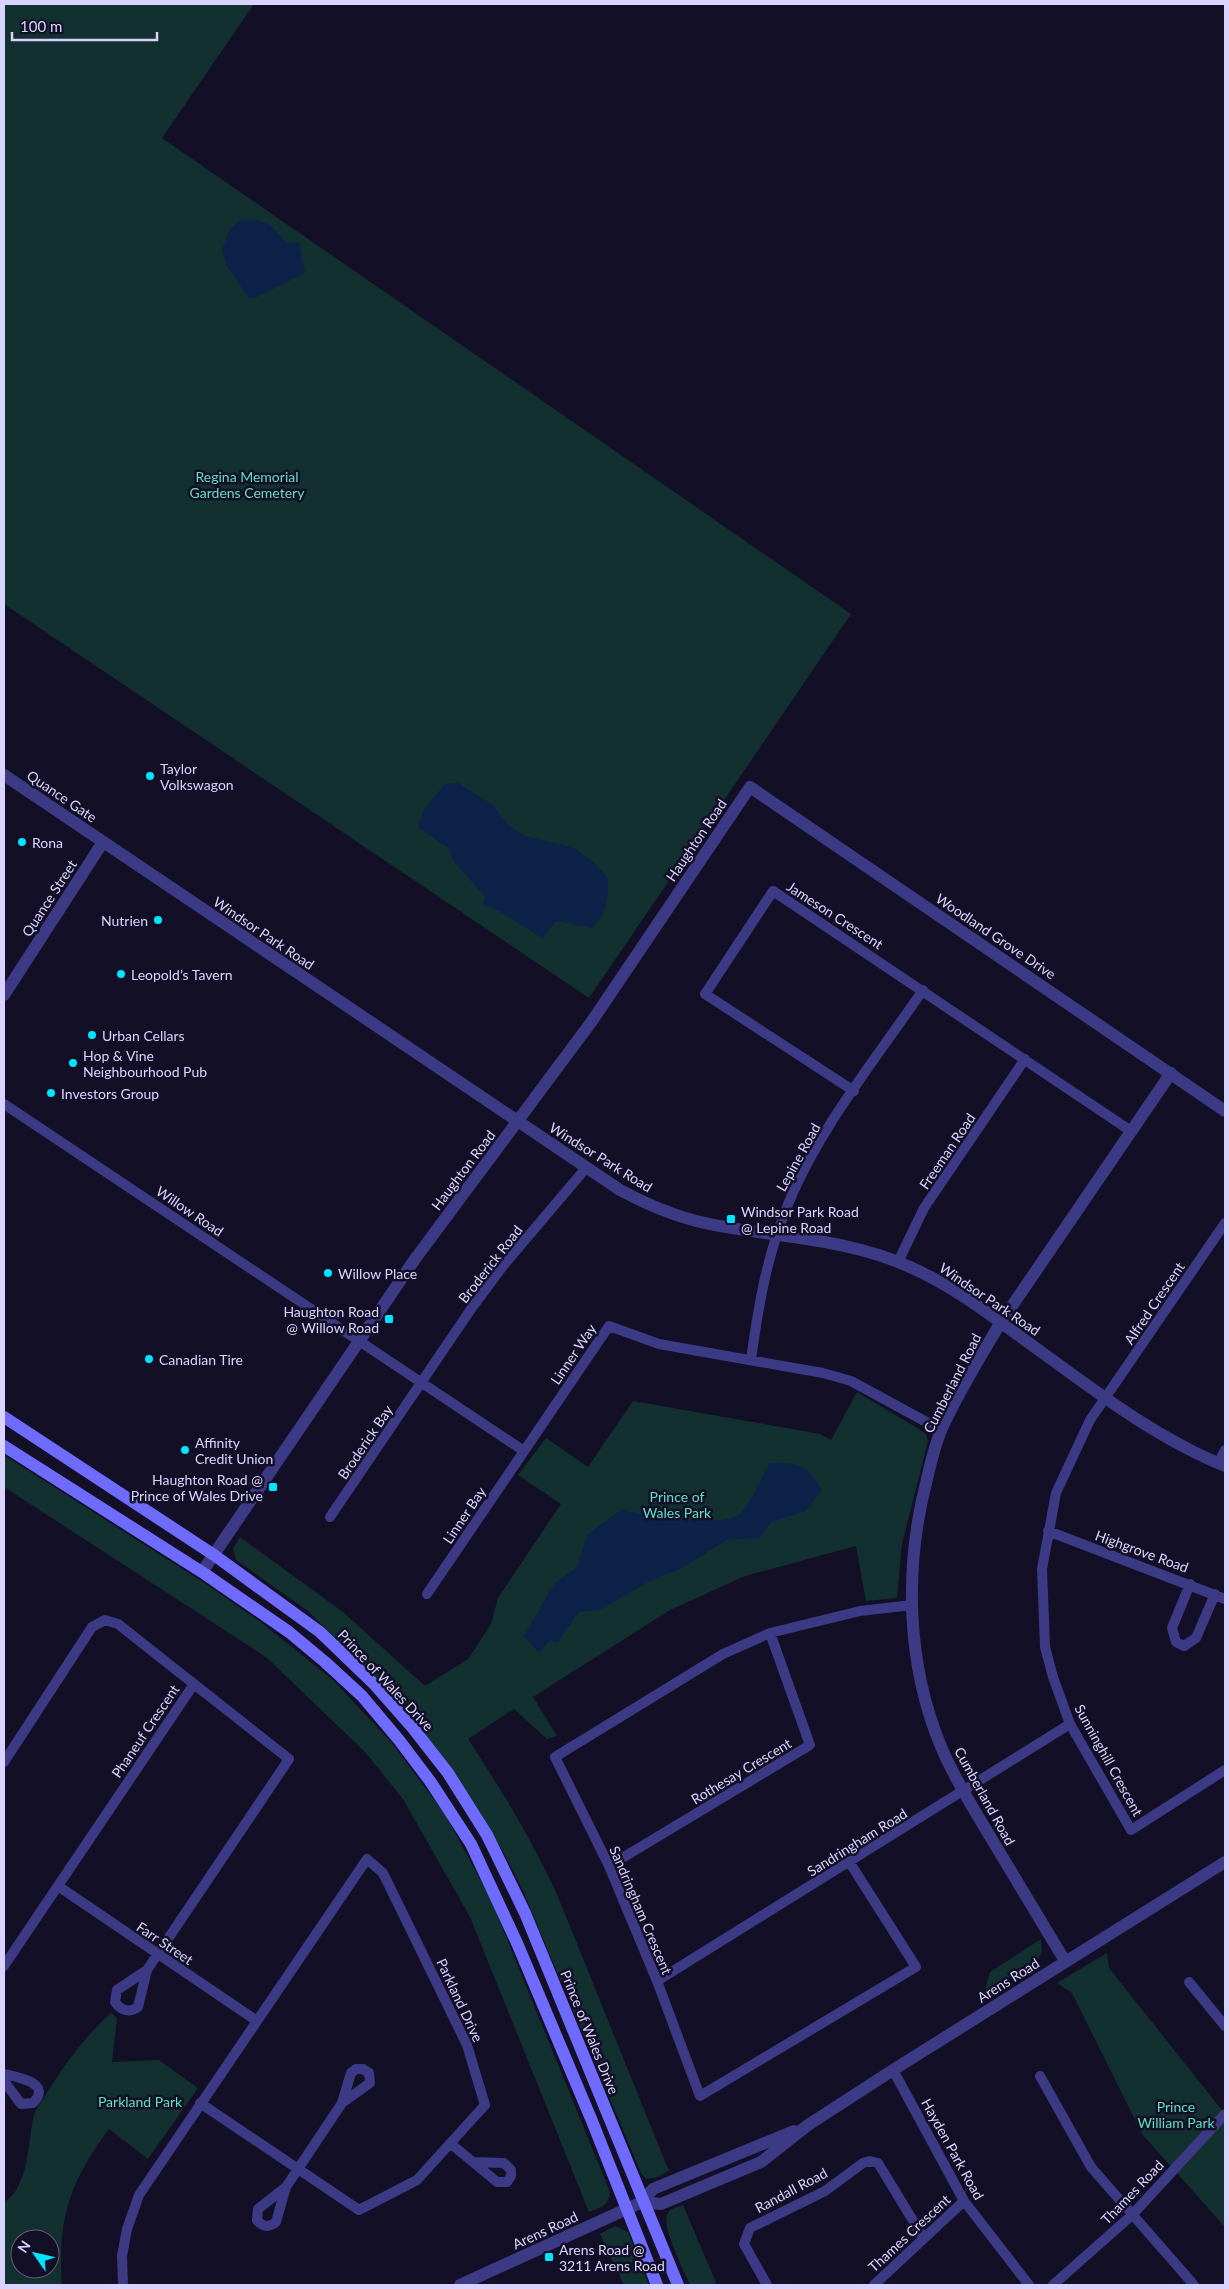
<svg xmlns="http://www.w3.org/2000/svg" width="1229" height="2289" font-family="Lato,sans-serif">
  <style>
    .green { fill: #12302f; fill-rule: evenodd }
    .water { fill: #0c2248 }
    .lines { fill: none; stroke-linecap: round; stroke-linejoin: round }
    .minor { stroke: #3d3a85; stroke-width: 10 }
    .tertiary { stroke: #3d3a85; stroke-width: 12 }
    .secondary { stroke: #6f6bff; stroke-width: 12 }
    .poi-dot { fill: #00e5ff; stroke: #130f26; stroke-width: 2 }
    .labels { text-anchor: middle; dominant-baseline: central; stroke-width: 5; stroke-linejoin: round; paint-order: stroke }
    .park-label { font-size: 14px; fill: #5fe0c0; stroke: #130f26 }
    .poi-label { font-size: 14px; fill: #d9d4ff; stroke: #130f26; text-anchor: start }
    .street-label { font-size: 14px; fill: #d9d4ff; stroke: #130f26 }
  </style>
  <rect width="100%" height="100%" fill="#130f26"/>
  <path class="green" d="M 4,4 L 254,4 L 162,138 L 851,614 L 589,998 L 4,604 Z
    M 857,1392 L 919,1429 L 926,1434 L 928,1441 L 902,1544 L 897,1598 L 866,1601 L 856,1546 L 745,1576 L 670,1610 L 533,1697 L 557,1736 L 547,1739 L 514,1709 L 468,1739 C 501,1789 531,1838 556,1892 L 669,2171 L 655,2178 L 646,2179 L 641,2173 L 524,1893 L 505,1855 L 452,1769 L 393,1696 L 308,1611 L 236,1560 L 233,1548 L 240,1537 L 343,1612 L 425,1686 L 468,1659 L 491,1624 L 498,1598 L 561,1504 L 518,1475 L 546,1438 L 588,1467 L 633,1401 L 820,1434 L 831,1440 Z
    M 4,1455 L 206,1584 L 262,1623 L 333,1680 L 392,1743 L 446,1816 L 491,1900 L 610,2192 C 609,2206 601,2207 589,2212 L 470,1917 L 403,1799 L 365,1752 L 266,1657 L 4,1487 Z
    M 1041,1939 L 1042,1952 L 1036,1963 L 983,1995 L 990,1972 Z
    M 1107,1953 L 1109,1968 L 1225,2114 L 1225,2227 L 1142,2134 L 1072,1993 L 1057,1983 Z
    M 111,2013 L 117,2018 L 112,2062 L 159,2060 L 198,2088 L 148,2159 L 109,2129 C 70,2181 57,2220 62,2285 L 4,2285 L 4,2202 C 29,2188 28,2140 34,2114 C 36,2109 39,2105 42,2101 C 61,2069 83,2038 111,2013 ZM 20,2239 L 50,2239 L 50,2269 L 20,2269 Z
    M 683,2205 L 717,2285 L 690,2285 C 684,2271 662,2228 667,2215 C 669,2208 677,2207 683,2205 Z
    M 615,2226 L 628,2232 L 649,2285 L 624,2285 L 600,2234 Z"/>
  <path class="water" d="M 240,220 C 266,219 271,223 286,243 L 299,242 L 305,273 L 257,297 L 249,298 L 226,265 L 222,250 L 230,229 Z
    M 458,783 L 493,805 L 509,826 L 525,836 L 575,848 L 593,862 L 608,878 C 608,898 607,914 592,928 L 557,921 L 542,938 L 501,912 L 483,904 L 485,896 L 454,862 L 448,848 L 418,827 L 424,809 L 445,784 Z
    M 770,1463 C 800,1463 806,1464 822,1490 L 806,1511 L 771,1522 L 760,1538 L 727,1540 L 680,1569 L 648,1582 L 600,1610 L 579,1612 L 557,1643 L 550,1640 L 539,1653 L 524,1636 L 554,1584 L 577,1567 L 587,1535 L 621,1510 C 645,1514 724,1530 741,1513 C 750,1504 763,1476 770,1463 Z"/>
  <g class="lines">
    <path class="minor" d="M 854,1091 L 705,994 L 773,891 L 1131,1131
      M 4,1104 L 524,1451
      M 1225,1223 L 1090,1420 L 1056,1493 L 1042,1569 L 1045,1647 L 1053,1677 L 1070,1724 L 1131,1830 L 1225,1770
      M 898,1262 L 924,1208 L 1025,1059
      M 751,1360 C 758,1309 766,1260 785,1212 C 815,1133 875,1060 923,990
      M 1218,1463 L 1225,1450
      M 330,1517 L 471,1309 L 503,1266 L 586,1168
      M 1048,1531 L 1225,1599
      M 1190,1584 L 1172,1628 L 1176,1642 L 1184,1646 L 1196,1638 L 1215,1594
      M 427,1594 L 609,1326 L 659,1344 L 823,1373 L 851,1381 L 941,1430
      M 4,1762 L 92,1627 L 105,1620 L 118,1624 L 194,1684
      M 850,1863 L 916,1967 L 700,2096 L 657,1981 L 609,1866 L 555,1757 L 723,1654 L 770,1633 L 860,1611 L 912,1605
      M 609,1866 L 810,1745 L 770,1633
      M 58,1886 L 257,2021
      M 4,1966 L 194,1684 L 289,1759 L 147,1970
      M 147,1970 L 138,2007 C 130,2013 121,2011 115,2002 L 117,1990 Z
      M 657,1981 L 1070,1724
      M 1189,1982 L 1225,2026
      M 356,2069 L 363,2069 L 369,2073 L 370,2083 L 342,2103 L 351,2073 Z
      M 893,2070 L 964,2201 L 1029,2285
      M 4,2074 C 17,2077 53,2083 33,2103 L 21,2104 L 4,2081
      M 1040,2076 L 1091,2167 L 1194,2285
      M 451,2144 L 473,2162
      M 473,2162 L 504,2163 L 511,2170 L 511,2176 L 507,2182 L 497,2182 Z
      M 286,2187 L 276,2222 C 269,2228 262,2227 257,2220 L 258,2209 Z
      M 286,2187 L 342,2103
      M 123,2285 L 122,2256 L 127,2229 L 139,2195 L 367,1859 L 383,1873 L 467,2045 L 485,2105 L 417,2180 L 359,2210 L 200,2103
      M 767,2285 L 744,2244 L 750,2228 L 825,2191 L 863,2163 L 870,2161 L 878,2163 L 923,2237
      M 874,2285 L 964,2201
      M 1053,2285 L 1132,2215 L 1225,2114"/>
    <path class="tertiary" d="M 4,775 L 620,1190 C 644,1203 669,1214 696,1221 C 767,1238 843,1236 910,1267 C 949,1284 984,1310 1018,1335 C 1085,1383 1149,1435 1225,1466
      M 4,995 L 103,842
      M 202,1572 L 415,1259 L 592,1021 L 750,787 L 1225,1111
      M 1065,1961 C 1040,1920 1016,1879 991,1838 C 974,1809 955,1780 942,1749 C 906,1664 904,1567 927,1479 C 931,1462 935,1444 942,1428 C 959,1391 980,1357 1001,1322 L 1171,1073
      M 642,2202 L 661,2204 L 761,2162 L 808,2125 L 893,2070 L 1225,1862
      M 460,2285 L 642,2202 L 653,2189 L 794,2131"/>
    <path class="secondary" d="M 4,1417 L 214,1555 L 320,1632 L 375,1685 L 412,1727 L 448,1773 L 487,1835 L 525,1913 L 678,2285
      M 4,1446 L 205,1574 L 289,1632 L 325,1662 L 362,1696 L 399,1740 L 430,1781 L 471,1844 L 517,1943 L 592,2121 L 657,2285"/>
  </g>
  <g class="poi-dot">
    <circle cx="150" cy="776" r="5"/>
    <circle cx="22" cy="842" r="5"/>
    <circle cx="158" cy="920" r="5"/>
    <circle cx="121" cy="974" r="5"/>
    <circle cx="92" cy="1035" r="5"/>
    <circle cx="73" cy="1063" r="5"/>
    <circle cx="51" cy="1093" r="5"/>
    <rect x="726" y="1214" width="10" height="10" rx="2.5"/>
    <circle cx="328" cy="1273" r="5"/>
    <rect x="384" y="1314" width="10" height="10" rx="2.5"/>
    <circle cx="149" cy="1359" r="5"/>
    <circle cx="185" cy="1450" r="5"/>
    <rect x="268" y="1482" width="10" height="10" rx="2.5"/>
    <rect x="544" y="2252" width="10" height="10" rx="2.5"/>
  </g>
  <g class="labels">
    <g class="park-label">
      <text x="247" y="476">Regina Memorial<tspan x="247" dy="16">Gardens Cemetery</tspan></text>
      <text x="677" y="1496">Prince of<tspan x="677" dy="16">Wales Park</tspan></text>
      <text x="140" y="2101">Parkland Park</text>
      <text x="1176" y="2106">Prince<tspan x="1176" dy="16">William Park</tspan></text>
    </g>
    <g class="poi-label">
      <text x="160" y="768">Taylor<tspan x="160" dy="16">Volkswagon</tspan></text>
      <text x="32" y="842">Rona</text>
      <text x="148" y="920" text-anchor="end">Nutrien</text>
      <text x="131" y="974">Leopold’s Tavern</text>
      <text x="102" y="1035">Urban Cellars</text>
      <text x="83" y="1055">Hop &amp; Vine<tspan x="83" dy="16">Neighbourhood Pub</tspan></text>
      <text x="61" y="1093">Investors Group</text>
      <text x="741" y="1211">Windsor Park Road<tspan x="741" dy="16">@ Lepine Road</tspan></text>
      <text x="338" y="1273">Willow Place</text>
      <text x="379" y="1311" text-anchor="end">Haughton Road<tspan x="379" dy="16">@ Willow Road</tspan></text>
      <text x="159" y="1359">Canadian Tire</text>
      <text x="195" y="1442">Affinity<tspan x="195" dy="16">Credit Union</tspan></text>
      <text x="263" y="1479" text-anchor="end">Haughton Road @<tspan x="263" dy="16">Prince of Wales Drive</tspan></text>
      <text x="559" y="2249">Arens Road @<tspan x="559" dy="16">3211 Arens Road</tspan></text>
    </g>
    <g class="street-label">
      <text transform="translate(62 796) rotate(34)">Quance Gate</text>
      <text transform="translate(696 840) rotate(-56)">Haughton Road</text>
      <text transform="translate(49 898) rotate(-57)">Quance Street</text>
      <text transform="translate(835 915) rotate(33)">Jameson Crescent</text>
      <text transform="translate(264 933) rotate(34)">Windsor Park Road</text>
      <text transform="translate(996 936) rotate(34)">Woodland Grove Drive</text>
      <text transform="translate(947 1151) rotate(-56)">Freeman Road</text>
      <text transform="translate(601 1157) rotate(32)">Windsor Park Road</text>
      <text transform="translate(798 1157) rotate(-61)">Lepine Road</text>
      <text transform="translate(463 1170) rotate(-53)">Haughton Road</text>
      <text transform="translate(190 1211) rotate(34)">Willow Road</text>
      <text transform="translate(490 1264) rotate(-52)">Broderick Road</text>
      <text transform="translate(990 1299) rotate(34)">Windsor Park Road</text>
      <text transform="translate(1154 1303) rotate(-56)">Alfred Crescent</text>
      <text transform="translate(573 1354) rotate(-56)">Linner Way</text>
      <text transform="translate(952 1383) rotate(-63)">Cumberland Road</text>
      <text transform="translate(365 1442) rotate(-56)">Broderick Bay</text>
      <text transform="translate(464 1515) rotate(-56)">Linner Bay</text>
      <text transform="translate(1142 1551) rotate(20)">Highgrove Road</text>
      <text transform="translate(386 1680) rotate(47)">Prince of Wales Drive</text>
      <text transform="translate(145 1731) rotate(-56)">Phaneuf Crescent</text>
      <text transform="translate(1109 1760) rotate(61)">Sunninghill Crescent</text>
      <text transform="translate(741 1771) rotate(-31)">Rothesay Crescent</text>
      <text transform="translate(985 1796) rotate(61)">Cumberland Road</text>
      <text transform="translate(857 1842) rotate(-32)">Sandringham Road</text>
      <text transform="translate(641 1910) rotate(67)">Sandringham Crescent</text>
      <text transform="translate(165 1943) rotate(34)">Farr Street</text>
      <text transform="translate(1008 1980) rotate(-32)">Arens Road</text>
      <text transform="translate(460 2000) rotate(65)">Parkland Drive</text>
      <text transform="translate(590 2032) rotate(68)">Prince of Wales Drive</text>
      <text transform="translate(953 2149) rotate(61)">Hayden Park Road</text>
      <text transform="translate(791 2190) rotate(-28)">Randall Road</text>
      <text transform="translate(1132 2192) rotate(-46)">Thames Road</text>
      <text transform="translate(545 2230) rotate(-25)">Arens Road</text>
      <text transform="translate(909 2233) rotate(-43)">Thames Crescent</text>
    </g>
  </g>
  <rect width="1229" height="2289" fill="none" stroke="#d9d4ff" stroke-width="10"/>
  <g transform="translate(35 2254) rotate(304)"><circle r="24" fill="#130f26" stroke="#625e7d"/>
  <path d="M0-4L9 19L0 12L-9 19Z" fill="#00e5ff"/>
  <text y="-8" font-size="14" font-weight="bold" text-anchor="middle" fill="#d9d4ff">N</text>
  </g>
  <path d="M12 32v8h145v-8" fill="none" stroke="#d9d4ff" stroke-width="2.5"/>
  <text x="20" y="32" font-size="15" fill="#d9d4ff" stroke="#130f26" stroke-width="4" paint-order="stroke">100 m</text>
</svg>
